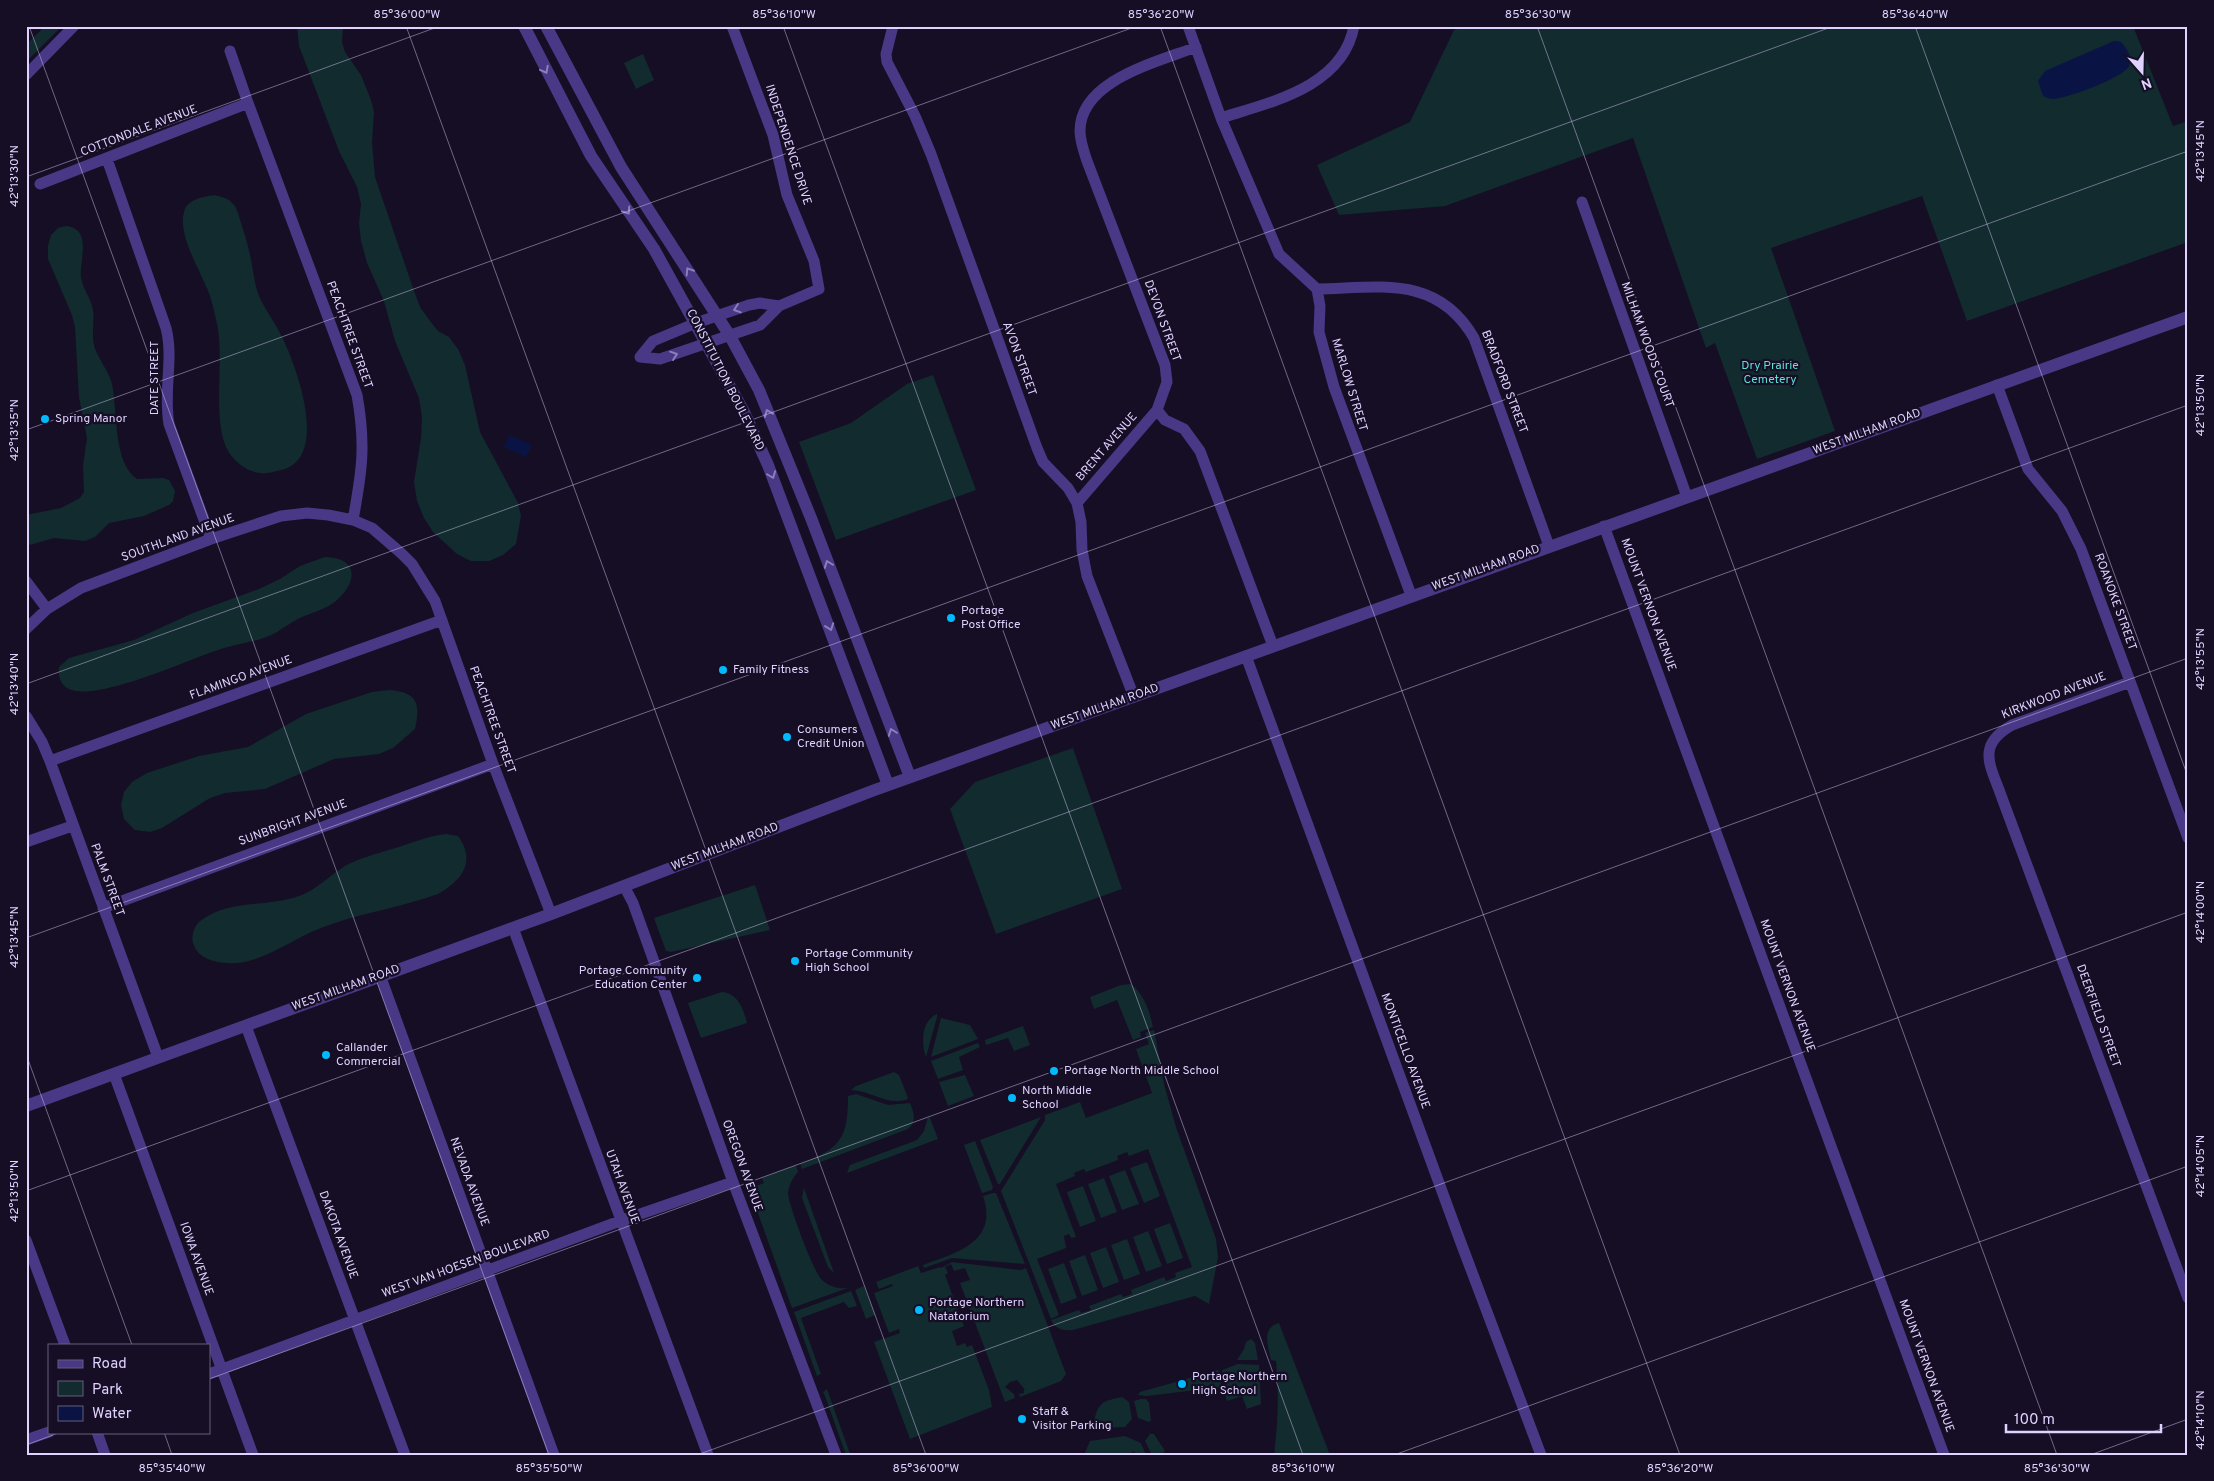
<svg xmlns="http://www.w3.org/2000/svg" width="2214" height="1481" font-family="Overpass,sans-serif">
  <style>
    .green { fill: #112b2f }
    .water { fill: #091444 }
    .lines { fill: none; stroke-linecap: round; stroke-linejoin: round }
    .minor { stroke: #483885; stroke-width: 11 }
    .tertiary { stroke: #483885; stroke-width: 12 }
    .oneway { stroke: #8c7dbc }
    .ticks { fill: none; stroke: #dfd2ff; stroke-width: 1; stroke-opacity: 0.45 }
    .poi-dot { fill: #00bafd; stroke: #160e25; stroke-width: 2 }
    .labels { text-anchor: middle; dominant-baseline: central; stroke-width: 4.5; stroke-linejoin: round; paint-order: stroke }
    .street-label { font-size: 12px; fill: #dfd2ff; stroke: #160e25 }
    .park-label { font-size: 12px; fill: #5be2d7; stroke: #160e25 }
    .poi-label { font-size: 12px; fill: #dfd2ff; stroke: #160e25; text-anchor: start }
    .neatline { fill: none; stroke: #dfd2ff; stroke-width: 2 }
    .ticks-label { font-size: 12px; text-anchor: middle; fill: #dfd2ff }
  </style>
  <rect width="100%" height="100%" fill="#160e25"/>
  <path class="green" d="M 45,26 L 62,26 L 26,62 L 26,45 Z
    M 297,26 L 343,26 L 342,42 L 345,52 L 361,75 L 371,100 L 374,112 L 372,143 L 375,177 L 413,288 L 420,307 L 430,321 L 438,331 L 449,337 L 458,349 L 465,365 L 480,432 L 518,503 L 521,516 L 516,544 L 503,555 L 489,561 L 471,561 L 457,554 L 433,532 L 424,518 L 417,501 L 414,482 L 421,438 L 422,417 L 419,398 L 395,341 L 384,301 L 367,263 L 361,241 L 359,223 L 361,204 L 357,187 L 339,151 L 299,46 Z
    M 1465,26 L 2133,26 L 2173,126 L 2188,121 L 2188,242 L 1967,321 L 1922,196 L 1771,248 L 1835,431 L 1757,459 L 1715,343 L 1706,348 L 1633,138 L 1445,206 L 1339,215 L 1317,165 L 1410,122 L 1454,30 Z
    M 643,54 L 654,80 L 636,89 L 624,63 Z
    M 214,195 C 222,197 229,198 234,205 C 238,210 240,220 242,226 C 245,236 248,245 250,255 C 253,268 254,284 259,296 C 266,311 276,324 283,339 C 296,366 325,445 291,466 C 287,469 281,470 276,471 C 257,478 238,467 228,451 C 211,421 225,360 217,324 C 214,310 211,296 205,284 C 197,265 178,233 184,212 C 187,199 203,197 214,195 Z
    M 66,226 C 93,229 79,260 81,278 C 83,289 91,298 93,310 C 95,323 90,338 96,351 C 102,365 111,374 113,389 C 117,414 114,464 137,479 L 163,478 L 169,480 L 175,491 L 173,501 L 169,505 L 144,516 L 109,523 L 95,537 L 85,541 L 54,538 L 26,546 L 26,515 L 61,508 L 80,498 L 84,492 L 83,465 L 87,438 L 79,397 L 75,327 L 72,315 L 48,259 L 48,246 L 51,235 L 58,228 Z
    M 933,375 L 976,490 L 836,540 L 799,442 L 851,423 L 907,384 Z
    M 325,557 C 359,558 358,582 336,601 C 326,609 314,612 302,617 C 290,622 281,631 269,636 C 252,643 235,644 218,650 C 187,660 97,702 69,689 C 60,685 58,676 59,667 L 69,658 L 134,640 L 193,613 L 259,589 L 280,579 L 300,566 Z
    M 389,690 C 417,692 421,703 415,729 L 393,748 L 379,754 L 334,759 L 265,789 L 225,793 L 210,798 L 162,828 L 150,832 L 135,830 L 124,819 L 121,805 L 124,792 L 132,782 L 147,773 L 199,756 L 248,747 L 306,714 L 372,692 Z
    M 1073,748 L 1122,889 L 996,934 L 950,809 L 975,782 Z
    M 446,834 L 458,836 C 477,862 461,881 438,894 C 400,908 359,913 321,928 C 294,938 267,960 237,963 C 221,964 198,961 193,943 C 191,936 194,927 199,922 C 230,896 275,910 308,892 C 321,885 332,874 345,866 C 359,858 376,854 392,849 C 410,844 427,836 446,834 Z
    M 755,885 L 770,930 L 671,952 L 666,951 L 654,918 Z
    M 1131,984 C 1144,994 1150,1012 1153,1027 L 1140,1032 L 1141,1037 L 1133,1040 L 1117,1000 L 1094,1009 L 1090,997 L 1121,985 Z
    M 722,992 C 738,993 744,1010 747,1023 L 701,1038 L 688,1003 Z
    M 937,1014 L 937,1017 L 926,1057 C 921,1043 921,1021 937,1014 Z
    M 941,1018 L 970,1025 L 978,1039 L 931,1057 Z
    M 1023,1026 L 1030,1045 L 1014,1051 L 1008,1038 L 986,1045 L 985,1040 Z
    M 1154,1030 L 1164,1084 L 1176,1127 L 1216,1239 L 1218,1257 L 1209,1304 L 1195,1296 L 1073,1330 C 1063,1331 1055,1329 1051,1320 L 1079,1310 L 1081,1313 L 1091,1310 L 1089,1306 L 1121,1294 L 1123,1297 L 1132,1294 L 1131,1290 L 1164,1277 L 1166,1281 L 1176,1277 L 1175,1273 L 1192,1267 L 1148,1149 L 1129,1156 L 1127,1152 L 1117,1156 L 1118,1160 L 1086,1172 L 1084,1169 L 1074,1173 L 1075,1176 L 1056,1184 L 1076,1237 L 1071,1238 L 1069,1234 L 1064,1236 L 1066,1248 L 1037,1259 L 1059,1315 L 1051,1319 L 1001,1191 L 1045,1120 L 1045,1115 L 1080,1102 L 1086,1118 L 1152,1093 L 1136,1049 L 1149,1044 L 1145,1033 Z
    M 978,1043 L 980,1047 L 959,1057 L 963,1070 L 938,1079 L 931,1061 Z
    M 894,1072 L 899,1075 L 908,1098 L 906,1100 C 885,1105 872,1091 851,1090 L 856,1086 Z
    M 965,1075 L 974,1096 L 948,1106 L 939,1082 Z
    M 856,1094 L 888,1105 L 910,1103 C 914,1113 917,1121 908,1129 L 802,1169 L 800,1164 C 840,1149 848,1139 848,1096 Z
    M 928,1117 L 930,1118 L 938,1139 L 847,1173 L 850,1165 L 917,1140 L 924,1131 Z
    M 1041,1117 L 1000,1184 L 998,1184 L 980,1140 Z
    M 975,1141 L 993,1187 L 992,1190 L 982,1193 L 964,1145 Z
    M 1147,1162 L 1160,1196 L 1144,1203 L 1130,1168 Z
    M 796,1165 L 798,1172 C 793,1177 789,1185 788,1193 C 788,1204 814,1273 822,1280 C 830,1287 838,1289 848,1288 L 792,1308 L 750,1191 L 754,1187 L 764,1183 L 762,1178 Z
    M 1125,1170 L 1139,1204 L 1122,1210 L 1109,1176 Z
    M 1104,1178 L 1117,1212 L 1101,1218 L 1088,1184 Z
    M 1083,1186 L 1096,1221 L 1080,1227 L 1067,1192 Z
    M 804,1187 L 805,1191 L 834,1273 L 828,1267 L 802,1198 Z
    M 993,1193 L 996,1193 L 1025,1264 L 952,1258 L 924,1268 L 923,1265 C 956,1253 999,1242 983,1196 Z
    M 1170,1223 L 1183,1258 L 1167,1264 L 1154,1229 Z
    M 1148,1231 L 1162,1266 L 1146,1272 L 1133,1237 Z
    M 1127,1239 L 1140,1274 L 1124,1280 L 1111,1245 Z
    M 1106,1247 L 1119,1282 L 1103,1288 L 1090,1253 Z
    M 1085,1255 L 1098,1290 L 1082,1296 L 1069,1261 Z
    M 952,1262 L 1021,1270 L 1026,1268 L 1066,1374 L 1061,1381 L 1020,1397 L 1019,1394 L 1024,1393 L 1024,1390 L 1025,1390 L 1017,1380 L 1010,1382 L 1005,1387 L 1014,1394 L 1015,1398 L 1005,1402 L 960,1283 L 970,1280 L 965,1268 L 954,1271 L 951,1264 L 945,1267 L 948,1273 L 945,1275 L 964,1326 L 952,1331 L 957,1346 L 965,1343 L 967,1347 L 972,1345 L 989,1390 L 992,1407 L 910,1439 L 874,1342 L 900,1333 L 899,1329 L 889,1333 L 874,1293 L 893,1286 L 892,1284 L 879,1289 L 876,1282 L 918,1266 L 921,1273 L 940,1267 L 941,1268 Z
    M 1064,1263 L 1077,1298 L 1061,1304 L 1048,1269 Z
    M 864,1286 L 875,1315 L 866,1319 L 855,1290 Z
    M 851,1291 L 857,1306 L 849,1308 L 844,1302 L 801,1318 L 821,1374 L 817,1376 L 794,1312 Z
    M 1279,1323 L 1284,1336 L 1330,1455 L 1274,1455 C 1278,1423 1279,1393 1276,1361 L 1271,1360 C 1268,1346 1261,1328 1279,1323 Z
    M 1251,1339 L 1255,1343 L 1258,1360 L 1237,1360 L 1244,1349 L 1246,1342 Z
    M 1238,1364 L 1259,1365 L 1261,1404 L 1247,1409 L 1242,1396 L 1227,1401 L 1223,1388 L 1222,1370 Z
    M 1218,1370 L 1220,1372 L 1221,1387 L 1147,1396 L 1138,1395 L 1140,1392 Z
    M 827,1389 L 849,1451 L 851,1455 L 846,1455 L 825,1396 L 823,1392 Z
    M 1122,1397 L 1129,1402 L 1132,1419 L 1125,1427 L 1095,1428 C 1093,1424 1094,1422 1095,1417 C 1100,1400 1106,1401 1122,1397 Z
    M 1141,1399 L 1146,1399 L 1149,1403 L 1151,1420 L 1149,1422 L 1138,1418 L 1134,1401 Z
    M 1150,1434 L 1154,1434 L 1165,1451 L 1162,1454 L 1152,1455 L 1145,1441 Z
    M 1125,1436 L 1141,1443 L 1146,1455 L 1136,1455 L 1134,1451 L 1128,1455 L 1084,1455 L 1090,1441 Z"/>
  <path class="water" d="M 2114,41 L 2121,42 C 2127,48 2133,58 2129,66 C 2123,78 2068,98 2054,99 C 2050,99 2047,98 2043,96 L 2038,81 L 2045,71 Z
    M 510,435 L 532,445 L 526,457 L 504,447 Z"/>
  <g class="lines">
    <path class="minor" d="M 893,26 L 886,54 L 887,62 L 915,116 L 931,154 L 1037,448 L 1043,462 L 1068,488 L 1077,503 L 1081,522 L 1082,550 L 1087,576 L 1134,697
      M 1188,26 L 1221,118 L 1279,254 L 1317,289 L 1320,306 L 1319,332 L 1334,387 L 1411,595
      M 1196,47 C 1158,62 1080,80 1080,131 C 1080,141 1084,152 1087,161 L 1165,365 L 1167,382 L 1157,410 L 1165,420 L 1184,429 L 1200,451 L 1273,646
      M 230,51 L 248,103 L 357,395 C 366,445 362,471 353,520
      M 26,75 L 74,26
      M 1221,118 C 1271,102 1343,87 1354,26
      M 107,159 L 166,328 C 174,359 163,391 169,424 L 211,539
      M 40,184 L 248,103
      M 1582,202 L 1687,497
      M 1317,289 C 1379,288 1437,274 1474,338 L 1549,546
      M 640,357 L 660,359 L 760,325 L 779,306 L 819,289 L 814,261 L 787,195 L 773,135 L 732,26
      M 640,357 L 653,341 L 696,323 L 749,305 L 760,303 L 779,306
      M 1997,385 L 2028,469 L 2062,511 L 2081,549 L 2188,838
      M 1077,503 L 1157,410
      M 1604,526 L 1944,1455
      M 26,581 L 47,609
      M 26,629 L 47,609 L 81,588 L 211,539 L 281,516 L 307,513 L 328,515 L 353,520 L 372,528 L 401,553 L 412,564 L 435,601 L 493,764 L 551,914
      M 1246,656 L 1461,1243 L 1541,1455
      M 2130,682 L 2012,725 C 1975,746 1991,766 2002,798 L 2188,1298
      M 26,716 L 42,742 L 50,761 L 158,1057
      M 50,761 L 442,620
      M 26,842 L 72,826
      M 624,886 L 633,903 L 733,1182 L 836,1455
      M 103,908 L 493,764
      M 513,928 L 708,1455
      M 380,975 L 554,1455
      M 246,1026 L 405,1455
      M 114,1074 L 253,1455
      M 26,1240 L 65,1345
      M 209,1374 L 620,1221 L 733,1182
      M 97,1432 L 105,1455
      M 26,1440 L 49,1432"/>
    <path class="tertiary" d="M 524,26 L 591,156 L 654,249 L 744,412 L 768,465 L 888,785
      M 546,26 L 621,167 L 730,336 L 759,390 L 811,518 L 910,777
      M 26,1106 L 551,914 L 872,791 L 2188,317"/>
  </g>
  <defs><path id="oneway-chevron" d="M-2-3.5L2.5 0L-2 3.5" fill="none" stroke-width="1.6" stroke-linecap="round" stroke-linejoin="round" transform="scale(1.25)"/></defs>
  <g class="oneway">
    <use href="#oneway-chevron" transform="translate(545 70) rotate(62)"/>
    <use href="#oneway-chevron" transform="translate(627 211) rotate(56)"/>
    <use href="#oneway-chevron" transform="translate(689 271) rotate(-122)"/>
    <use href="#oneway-chevron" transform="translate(737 309) rotate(161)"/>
    <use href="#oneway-chevron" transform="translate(674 355) rotate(-19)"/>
    <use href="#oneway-chevron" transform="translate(768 413) rotate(-112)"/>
    <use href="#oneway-chevron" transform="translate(772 475) rotate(69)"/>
    <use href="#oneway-chevron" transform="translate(828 564) rotate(-111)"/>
    <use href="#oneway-chevron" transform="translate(830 627) rotate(70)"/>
    <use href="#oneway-chevron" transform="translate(892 732) rotate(-111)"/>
  </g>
  <path class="ticks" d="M 29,26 L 549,1455M 406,26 L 926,1455M 783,26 L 1303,1455M 1160,26 L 1680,1455M 1537,26 L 2057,1455M 1915,26 L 2188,777M 26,177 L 440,26M 26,430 L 1137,26M 26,684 L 1834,26M 26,938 L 2188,151M 26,1054 L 132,1345M 26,1191 L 2188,405M 209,1379 L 2188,658M 164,1432 L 172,1455M 26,1445 L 61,1432M 697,1455 L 2188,912M 1394,1455 L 2188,1166M 2090,1455 L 2188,1419"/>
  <g class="poi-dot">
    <circle cx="45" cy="419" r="5"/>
    <circle cx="951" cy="618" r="5"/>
    <circle cx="723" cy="670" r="5"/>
    <circle cx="787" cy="737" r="5"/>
    <circle cx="795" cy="961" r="5"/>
    <circle cx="697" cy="978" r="5"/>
    <circle cx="326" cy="1055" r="5"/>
    <circle cx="1054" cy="1071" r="5"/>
    <circle cx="1012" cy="1098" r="5"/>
    <circle cx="919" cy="1310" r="5"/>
    <circle cx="1182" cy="1384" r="5"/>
    <circle cx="1022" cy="1419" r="5"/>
  </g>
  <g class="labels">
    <g class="street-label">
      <text transform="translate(139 131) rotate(-21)">COTTONDALE AVENUE</text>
      <text transform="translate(788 145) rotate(72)">INDEPENDENCE DRIVE</text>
      <text transform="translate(1162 321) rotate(70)">DEVON STREET</text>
      <text transform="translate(349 335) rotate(70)">PEACHTREE STREET</text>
      <text transform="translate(1647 345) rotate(70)">MILHAM WOODS COURT</text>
      <text transform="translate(1019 359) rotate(70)">AVON STREET</text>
      <text transform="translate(155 378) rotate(-90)">DATE STREET</text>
      <text transform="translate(725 380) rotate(63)">CONSTITUTION BOULEVARD</text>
      <text transform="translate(1504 382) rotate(69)">BRADFORD STREET</text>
      <text transform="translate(1349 385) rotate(73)">MARLOW STREET</text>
      <text transform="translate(1867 432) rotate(-20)">WEST MILHAM ROAD</text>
      <text transform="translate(1107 447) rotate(-49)">BRENT AVENUE</text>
      <text transform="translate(178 538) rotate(-20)">SOUTHLAND AVENUE</text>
      <text transform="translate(1486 568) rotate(-20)">WEST MILHAM ROAD</text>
      <text transform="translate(2115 602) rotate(70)">ROANOKE STREET</text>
      <text transform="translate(1648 605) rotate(70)">MOUNT VERNON AVENUE</text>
      <text transform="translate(241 678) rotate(-20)">FLAMINGO AVENUE</text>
      <text transform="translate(2054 696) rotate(-21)">KIRKWOOD AVENUE</text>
      <text transform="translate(1105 707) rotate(-20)">WEST MILHAM ROAD</text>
      <text transform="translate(492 720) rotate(70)">PEACHTREE STREET</text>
      <text transform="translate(293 823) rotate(-20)">SUNBRIGHT AVENUE</text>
      <text transform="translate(725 847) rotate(-21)">WEST MILHAM ROAD</text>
      <text transform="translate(107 880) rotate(70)">PALM STREET</text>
      <text transform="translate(1787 986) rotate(70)">MOUNT VERNON AVENUE</text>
      <text transform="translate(346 988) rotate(-20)">WEST MILHAM ROAD</text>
      <text transform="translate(2098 1016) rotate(70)">DEERFIELD STREET</text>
      <text transform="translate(1405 1051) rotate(70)">MONTICELLO AVENUE</text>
      <text transform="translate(742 1166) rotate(70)">OREGON AVENUE</text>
      <text transform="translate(469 1182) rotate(70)">NEVADA AVENUE</text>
      <text transform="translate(622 1187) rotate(70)">UTAH AVENUE</text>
      <text transform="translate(338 1235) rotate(70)">DAKOTA AVENUE</text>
      <text transform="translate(196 1259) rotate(70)">IOWA AVENUE</text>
      <text transform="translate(466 1264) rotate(-20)">WEST VAN HOESEN BOULEVARD</text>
      <text transform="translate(1926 1366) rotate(70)">MOUNT VERNON AVENUE</text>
    </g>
    <g class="park-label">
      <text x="1770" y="366">Dry Prairie<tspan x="1770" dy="14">Cemetery</tspan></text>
    </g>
    <g class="poi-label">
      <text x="55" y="419">Spring Manor</text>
      <text x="961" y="611">Portage<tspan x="961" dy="14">Post Office</tspan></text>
      <text x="733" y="670">Family Fitness</text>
      <text x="797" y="730">Consumers<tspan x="797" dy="14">Credit Union</tspan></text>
      <text x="805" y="954">Portage Community<tspan x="805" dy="14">High School</tspan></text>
      <text x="687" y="971" text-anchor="end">Portage Community<tspan x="687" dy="14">Education Center</tspan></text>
      <text x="336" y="1048">Callander<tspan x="336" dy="14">Commercial</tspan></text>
      <text x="1064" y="1071">Portage North Middle School</text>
      <text x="1022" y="1091">North Middle<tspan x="1022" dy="14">School</tspan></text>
      <text x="929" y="1303">Portage Northern<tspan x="929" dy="14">Natatorium</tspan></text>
      <text x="1192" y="1377">Portage Northern<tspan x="1192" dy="14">High School</tspan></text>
      <text x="1032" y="1412">Staff &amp;<tspan x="1032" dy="14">Visitor Parking</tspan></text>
    </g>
  </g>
  <rect width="2214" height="1481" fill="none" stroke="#160e25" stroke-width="55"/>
  <rect x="48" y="1344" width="162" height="90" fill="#160e25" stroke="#665c7c"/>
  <rect x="58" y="1360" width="25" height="8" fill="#483885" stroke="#665c7c"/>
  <text x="92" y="1368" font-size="15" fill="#dfd2ff">Road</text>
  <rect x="58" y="1381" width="25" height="15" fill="#112b2f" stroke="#665c7c"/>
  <text x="92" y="1394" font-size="15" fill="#dfd2ff">Park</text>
  <rect x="58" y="1406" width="25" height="15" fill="#091444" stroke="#665c7c"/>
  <text x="92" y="1418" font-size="15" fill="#dfd2ff">Water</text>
  <g transform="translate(2142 72) rotate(160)" stroke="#160e25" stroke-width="4" paint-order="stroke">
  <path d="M0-4L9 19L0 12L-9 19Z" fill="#dfd2ff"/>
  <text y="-8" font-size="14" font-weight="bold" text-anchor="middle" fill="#dfd2ff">N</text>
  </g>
  <path d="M2006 1424v8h155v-8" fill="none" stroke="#dfd2ff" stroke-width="2.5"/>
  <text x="2014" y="1424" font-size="15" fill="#dfd2ff" stroke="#160e25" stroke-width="4" paint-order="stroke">100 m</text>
  <rect x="28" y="28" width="2158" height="1426" class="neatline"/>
  <g class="ticks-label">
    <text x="407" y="18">85°36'00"W</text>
    <text x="784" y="18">85°36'10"W</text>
    <text x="1161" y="18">85°36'20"W</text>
    <text x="1538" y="18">85°36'30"W</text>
    <text x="1915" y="18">85°36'40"W</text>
    <text transform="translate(2200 151) rotate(-90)" y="4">42°13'45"N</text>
    <text transform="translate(14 176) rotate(-90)" y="4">42°13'30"N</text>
    <text transform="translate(2200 405) rotate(-90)" y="4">42°13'50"N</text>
    <text transform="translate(14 430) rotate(-90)" y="4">42°13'35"N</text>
    <text transform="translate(2200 659) rotate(-90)" y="4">42°13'55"N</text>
    <text transform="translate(14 684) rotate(-90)" y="4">42°13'40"N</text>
    <text transform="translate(2200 912) rotate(-90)" y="4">42°14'00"N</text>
    <text transform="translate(14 937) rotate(-90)" y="4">42°13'45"N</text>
    <text transform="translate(2200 1166) rotate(-90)" y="4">42°14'05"N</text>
    <text transform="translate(14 1191) rotate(-90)" y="4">42°13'50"N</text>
    <text transform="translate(2200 1420) rotate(-90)" y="4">42°14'10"N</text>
    <text x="172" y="1472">85°35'40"W</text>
    <text x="549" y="1472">85°35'50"W</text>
    <text x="926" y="1472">85°36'00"W</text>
    <text x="1303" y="1472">85°36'10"W</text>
    <text x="1680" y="1472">85°36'20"W</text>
    <text x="2057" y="1472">85°36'30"W</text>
  </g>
</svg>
